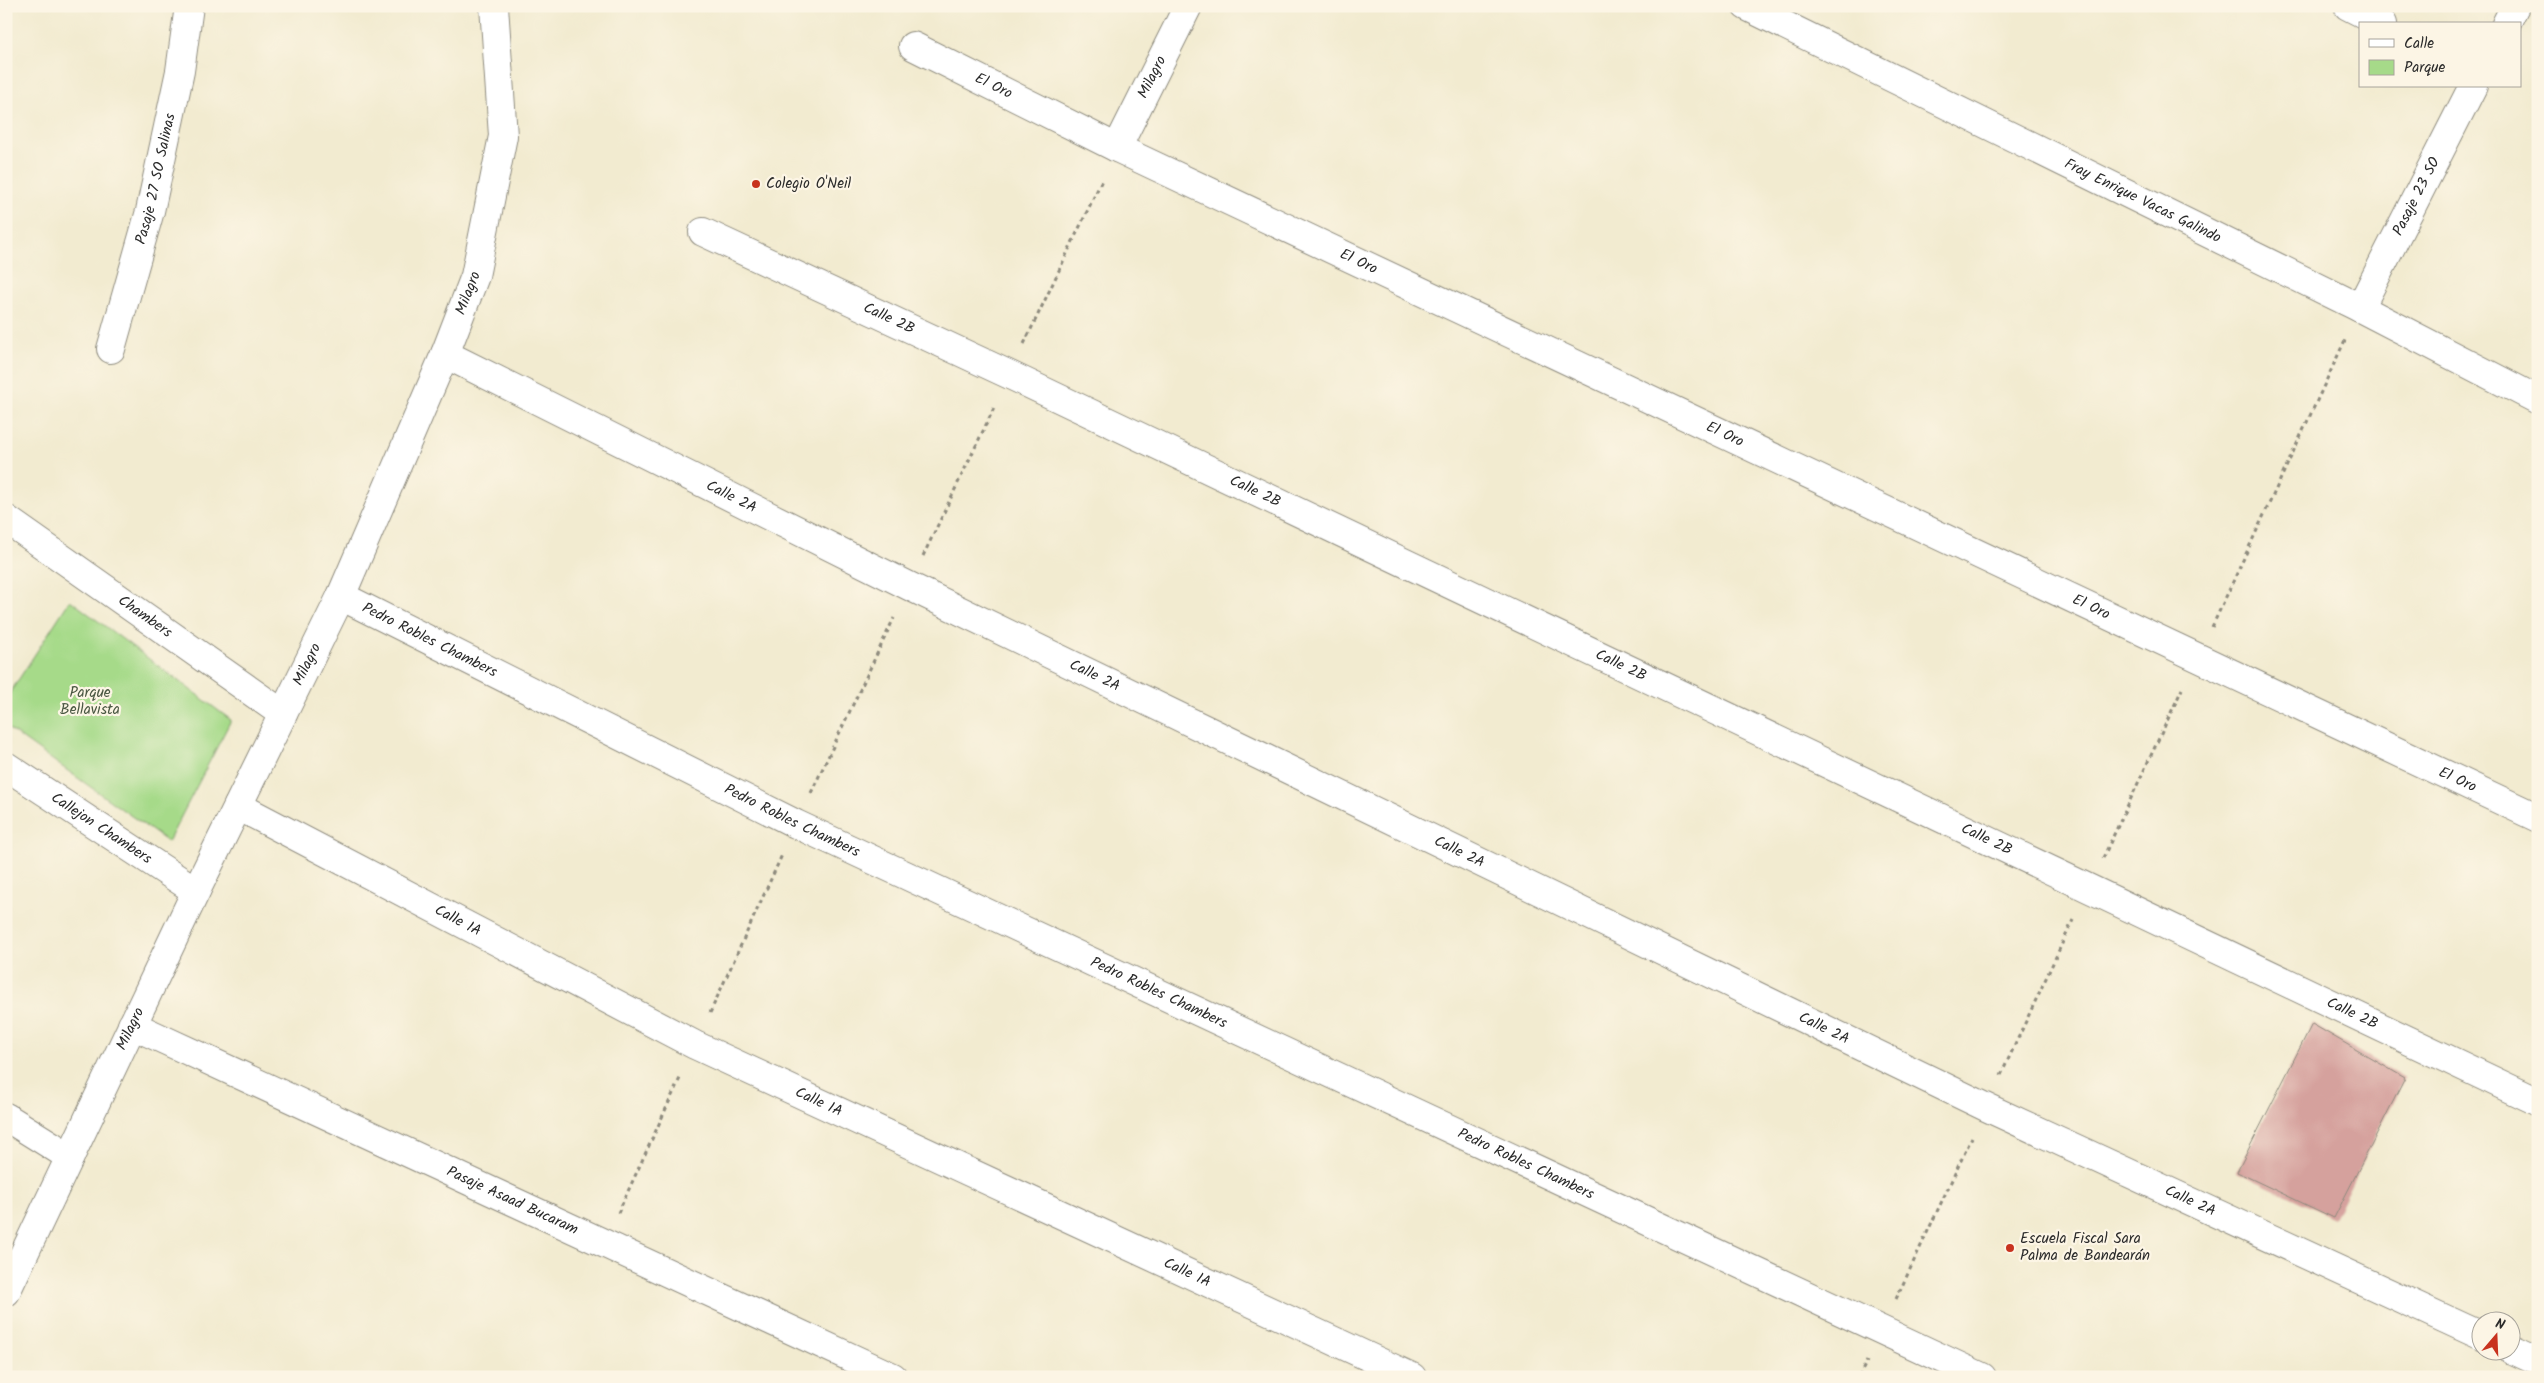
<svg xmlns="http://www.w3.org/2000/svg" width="2544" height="1383" font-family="Kalam,sans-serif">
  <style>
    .green { fill: #a6da89; stroke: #68825a }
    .building { fill: #d5a19d }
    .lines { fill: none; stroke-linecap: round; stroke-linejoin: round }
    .minor-casing { stroke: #8e8b7e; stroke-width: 30 }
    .path { stroke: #8e8b7e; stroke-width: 3; stroke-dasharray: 4 4; stroke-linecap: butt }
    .minor { stroke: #fff; stroke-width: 28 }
    .poi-dot { fill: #c8321e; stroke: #fcf5e5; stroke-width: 2 }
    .labels { text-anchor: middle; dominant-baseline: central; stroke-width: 4.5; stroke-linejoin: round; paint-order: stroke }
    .street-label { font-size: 15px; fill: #2b2b2b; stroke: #fcf5e5 }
    .poi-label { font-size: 15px; fill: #2b2b2b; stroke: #fcf5e5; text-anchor: start }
    .park-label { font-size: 15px; fill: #4a5742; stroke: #fcf5e5 }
  </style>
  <rect width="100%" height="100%" fill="#fcf5e5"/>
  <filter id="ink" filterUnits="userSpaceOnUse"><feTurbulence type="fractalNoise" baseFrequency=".02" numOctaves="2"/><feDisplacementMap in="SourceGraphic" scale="10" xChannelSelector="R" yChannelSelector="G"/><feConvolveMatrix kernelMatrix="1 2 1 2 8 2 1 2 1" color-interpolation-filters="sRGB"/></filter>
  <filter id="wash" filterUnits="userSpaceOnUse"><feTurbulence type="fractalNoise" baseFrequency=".0096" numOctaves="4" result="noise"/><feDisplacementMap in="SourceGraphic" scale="20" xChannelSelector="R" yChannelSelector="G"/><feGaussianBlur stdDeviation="1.12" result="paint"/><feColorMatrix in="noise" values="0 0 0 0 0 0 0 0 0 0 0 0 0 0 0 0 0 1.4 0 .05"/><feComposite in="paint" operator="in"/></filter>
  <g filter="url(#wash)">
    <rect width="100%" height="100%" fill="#f2ebd0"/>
    <path class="green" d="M 70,600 L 231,720 L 168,842 L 6,727 L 6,699 Z"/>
    <g id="blocks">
      <path class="building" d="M 2312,1024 L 2405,1078 L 2334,1218 L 2237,1172 Z"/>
    </g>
  </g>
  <g filter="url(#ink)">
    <use href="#blocks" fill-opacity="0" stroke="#8e8b7e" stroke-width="1"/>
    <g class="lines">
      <defs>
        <g id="minor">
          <path id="s1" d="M 1746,6 L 2360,308 L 2538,400"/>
          <path d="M 2348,6 L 2383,24"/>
          <path d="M 2506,24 L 2515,6"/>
          <path id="s2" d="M 913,46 L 1117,148 L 2538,818"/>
          <path id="s3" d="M 1117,148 L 1188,6"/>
          <path id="s4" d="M 703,232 L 1010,375 L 2538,1102"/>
          <path id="s5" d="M 2360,308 L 2473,86"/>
          <path id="s6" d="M 111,349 L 150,211 L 180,71 L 189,6"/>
          <path id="s7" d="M 445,354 L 909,586 L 1986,1107 L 2482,1336"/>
          <path id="s8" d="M 6,519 L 283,714"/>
          <path id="s9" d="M 341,596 L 796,824 L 1982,1377"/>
          <path id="s10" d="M 6,766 L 196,891"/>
          <path id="s11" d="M 238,806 L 695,1045 L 1412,1377"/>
          <path id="s12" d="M 132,1025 L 893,1377"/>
          <path d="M 6,1117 L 70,1157"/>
          <path id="s13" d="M 6,1292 L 196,891 L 341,596 L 445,354 L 475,276 L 503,136 L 494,6"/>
          <path d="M 2512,1350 L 2538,1362"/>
        </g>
      </defs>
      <use href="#minor" class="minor-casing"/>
      <path class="path" d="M 1024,344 L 1102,180
        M 923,556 L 995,406
        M 2212,627 L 2346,338
        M 811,793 L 894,618
        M 2103,858 L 2182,689
        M 710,1013 L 782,855
        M 2001,1075 L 2073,920
        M 618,1213 L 681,1076
        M 1896,1299 L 1972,1137
        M 1859,1377 L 1867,1361"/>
      <use href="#minor" class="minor"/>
    </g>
  </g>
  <g class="poi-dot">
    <circle cx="756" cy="184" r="5"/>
    <circle cx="2010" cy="1248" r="5"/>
  </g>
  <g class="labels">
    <g class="street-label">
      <text stroke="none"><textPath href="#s3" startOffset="79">Milagro</textPath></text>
      <text stroke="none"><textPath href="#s2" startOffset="90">El Oro</textPath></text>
      <text stroke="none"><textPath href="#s6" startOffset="176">Pasaje 27 SO Salinas</textPath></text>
      <text stroke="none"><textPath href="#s5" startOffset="125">Pasaje 23 SO</textPath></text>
      <text stroke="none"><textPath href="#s1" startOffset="442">Fray Enrique Vacas Galindo</textPath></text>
      <text stroke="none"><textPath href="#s2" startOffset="495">El Oro</textPath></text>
      <text stroke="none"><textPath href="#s13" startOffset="1101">Milagro</textPath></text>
      <text stroke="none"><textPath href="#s4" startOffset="205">Calle 2B</textPath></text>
      <text stroke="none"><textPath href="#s2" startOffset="900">El Oro</textPath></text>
      <text stroke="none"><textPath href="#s4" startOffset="610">Calle 2B</textPath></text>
      <text stroke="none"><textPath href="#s7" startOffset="320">Calle 2A</textPath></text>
      <text stroke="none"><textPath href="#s2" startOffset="1305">El Oro</textPath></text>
      <text stroke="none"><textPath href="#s8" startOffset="170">Chambers</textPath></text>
      <text stroke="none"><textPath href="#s9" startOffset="99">Pedro Robles Chambers</textPath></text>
      <text stroke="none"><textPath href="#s13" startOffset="696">Milagro</textPath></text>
      <text stroke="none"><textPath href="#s4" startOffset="1015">Calle 2B</textPath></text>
      <text stroke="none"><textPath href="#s7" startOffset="725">Calle 2A</textPath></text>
      <text stroke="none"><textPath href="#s2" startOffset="1710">El Oro</textPath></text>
      <text stroke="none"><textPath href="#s9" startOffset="504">Pedro Robles Chambers</textPath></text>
      <text stroke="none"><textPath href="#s10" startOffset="114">Callejon Chambers</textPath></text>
      <text stroke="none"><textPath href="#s4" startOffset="1420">Calle 2B</textPath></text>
      <text stroke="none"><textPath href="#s7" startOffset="1130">Calle 2A</textPath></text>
      <text stroke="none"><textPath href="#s11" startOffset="248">Calle 1A</textPath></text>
      <text stroke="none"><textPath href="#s9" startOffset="909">Pedro Robles Chambers</textPath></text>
      <text stroke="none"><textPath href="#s4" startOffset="1825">Calle 2B</textPath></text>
      <text stroke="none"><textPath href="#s13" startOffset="291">Milagro</textPath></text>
      <text stroke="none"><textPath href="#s7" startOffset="1535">Calle 2A</textPath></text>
      <text stroke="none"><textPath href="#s11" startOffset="652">Calle 1A</textPath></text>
      <text stroke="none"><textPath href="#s9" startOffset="1314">Pedro Robles Chambers</textPath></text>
      <text stroke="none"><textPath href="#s12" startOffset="419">Pasaje Asaad Bucaram</textPath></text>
      <text stroke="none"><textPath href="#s7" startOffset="1940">Calle 2A</textPath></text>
      <text stroke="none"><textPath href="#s11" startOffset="1058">Calle 1A</textPath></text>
    </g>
    <g class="poi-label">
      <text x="766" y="184">Colegio O'Neil</text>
      <text x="2020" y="1239">Escuela Fiscal Sara<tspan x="2020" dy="17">Palma de Bandearán</tspan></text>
    </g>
    <g class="park-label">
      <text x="90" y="693">Parque<tspan x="90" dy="17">Bellavista</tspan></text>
    </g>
  </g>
  <rect width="2544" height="1383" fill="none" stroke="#fcf5e5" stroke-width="25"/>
  <rect x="2359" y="22" width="162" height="65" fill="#fcf5e5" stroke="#a8a49b"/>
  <rect x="2369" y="39" width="25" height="8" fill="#ffffff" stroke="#a8a49b"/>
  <text x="2404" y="48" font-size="15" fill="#2b2b2b">Calle</text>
  <rect x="2369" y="60" width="25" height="15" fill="#a6da89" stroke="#a8a49b"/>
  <text x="2404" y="72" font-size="15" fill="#2b2b2b">Parque</text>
  <g transform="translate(2496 1336) rotate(19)"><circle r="24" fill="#fcf5e5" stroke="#a8a49b"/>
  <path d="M0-4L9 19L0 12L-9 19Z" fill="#c8321e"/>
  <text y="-8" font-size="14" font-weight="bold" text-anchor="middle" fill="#2b2b2b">N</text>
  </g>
</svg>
